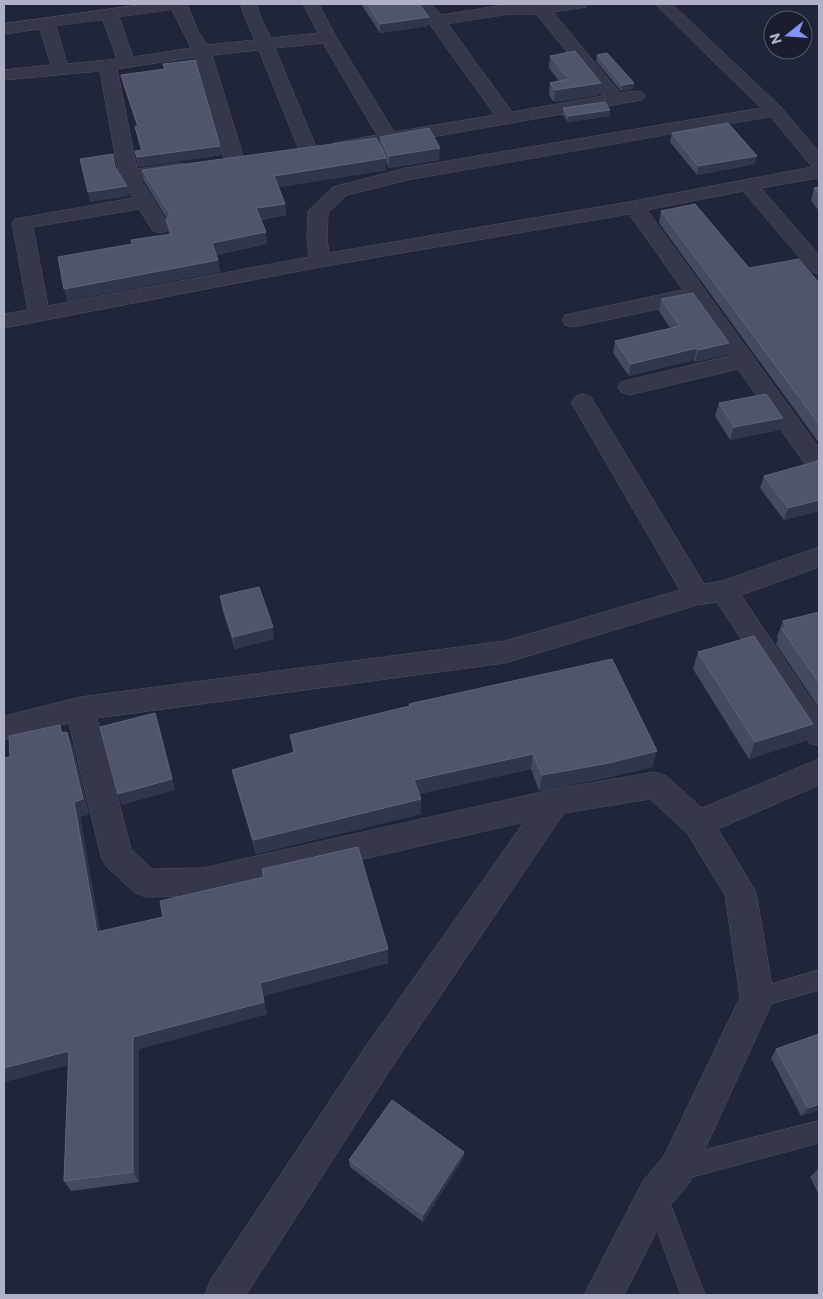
<svg xmlns="http://www.w3.org/2000/svg" width="823" height="1299" font-family="Commissioner,sans-serif">
  <style>
    .lines { fill: none; stroke-linecap: round; stroke-linejoin: round }
    .service-casing { stroke: #4f5264; stroke-width: 1 }
    .minor-casing { stroke: #4f5264; stroke-width: 1 }
    .service { fill: #34384a; fill-rule: evenodd }
    .minor { fill: #34384a; fill-rule: evenodd }
    .wall { fill: #454a61 }
    .shaded-wall { fill: #32364c }
    .building { fill: #50556c; stroke: #5f647a }
  </style>
  <rect width="100%" height="100%" fill="#212539"/>
  <g class="lines">
    <defs>
      <path id="service" d="M 819,970 L 819,990 L 757,1008 L 749,1005 L 746,998 L 749,991 Z
        M 819,1121 L 819,1143 L 677,1181 L 669,1177 L 665,1169 L 669,1161 L 677,1157 Z
        M 656,1183 L 664,1187 L 705,1295 L 681,1295 L 644,1195 L 648,1187 Z"/>
      <path id="minor" d="M 146,4 L 187,4 L 198,31 L 207,45 L 255,40 L 244,16 L 241,4 L 257,4 L 260,16 L 271,38 L 318,33 L 303,4 L 319,4 L 336,37 L 394,132 L 495,115 L 415,4 L 431,4 L 441,15 L 510,4 L 588,4 L 586,7 L 553,12 L 620,93 L 636,91 L 642,92 L 645,96 L 642,100 L 636,101 L 341,153 L 334,151 L 332,147 L 334,143 L 377,135 L 323,43 L 275,48 L 318,152 L 316,156 L 309,158 L 302,156 L 300,152 L 259,50 L 212,55 L 245,162 L 242,166 L 235,168 L 228,166 L 225,162 L 195,57 L 117,69 L 137,169 L 180,163 L 187,165 L 190,169 L 187,173 L 141,180 L 170,227 L 167,231 L 160,233 L 153,231 L 139,209 L 33,227 L 48,306 L 309,257 L 307,239 L 308,211 L 333,187 L 406,168 L 761,108 L 655,4 L 672,4 L 781,107 L 819,152 L 819,178 L 761,188 L 819,255 L 819,274 L 812,272 L 743,191 L 647,210 L 819,448 L 819,473 L 810,471 L 738,369 L 629,395 L 621,392 L 618,387 L 621,382 L 729,356 L 691,302 L 573,327 L 565,325 L 562,320 L 565,315 L 683,290 L 629,214 L 320,267 L 4,328 L 4,314 L 28,310 L 12,223 L 15,219 L 133,198 L 119,176 L 100,71 L 4,80 L 4,70 L 51,65 L 40,29 L 4,34 L 4,24 ZM 172,10 L 191,48 L 133,57 L 119,17 ZM 510,14 L 536,14 L 603,96 L 512,112 L 448,24 ZM 103,20 L 117,59 L 67,64 L 56,26 ZM 771,117 L 812,167 L 634,201 L 329,253 L 327,239 L 328,213 L 347,195 L 407,180 Z
        M 583,394 L 591,397 L 704,584 L 722,581 L 819,547 L 819,567 L 741,595 L 819,711 L 819,746 L 809,743 L 717,602 L 697,605 L 505,663 L 97,718 L 131,849 L 152,869 L 203,868 L 555,789 L 655,772 L 666,776 L 702,808 L 819,759 L 819,785 L 718,829 L 756,892 L 774,998 L 690,1182 L 669,1207 L 624,1295 L 584,1295 L 643,1181 L 664,1156 L 740,997 L 725,895 L 687,833 L 650,799 L 564,813 L 390,1070 L 246,1295 L 205,1295 L 210,1281 L 366,1046 L 524,822 L 203,896 L 146,897 L 135,893 L 106,866 L 101,856 L 69,723 L 4,740 L 4,716 L 80,697 L 505,641 L 680,590 L 571,402 L 575,397 Z"/>
    </defs>
    <use href="#service" class="service-casing"/>
    <use href="#minor" class="minor-casing"/>
    <use href="#service" class="service"/>
    <use href="#minor" class="minor"/>
  </g>
  <path class="wall" d="M 361,4 L 419,4 L 429,17 L 428,26 L 380,33 Z
    M 597,55 L 634,83 L 633,89 L 621,91 L 596,61 Z
    M 550,56 L 601,83 L 599,95 L 554,102 L 549,95 L 550,83 L 559,81 L 549,68 Z
    M 163,64 L 222,155 L 138,167 L 135,151 L 141,150 L 135,127 L 137,126 L 123,84 L 121,75 L 164,69 Z
    M 563,108 L 610,110 L 610,116 L 568,122 L 563,115 Z
    M 672,133 L 755,164 L 697,175 L 670,142 Z
    M 380,137 L 439,160 L 389,168 L 386,161 L 386,170 L 279,187 L 285,204 L 286,215 L 261,220 L 267,244 L 216,255 L 218,260 L 220,272 L 67,301 L 132,244 L 169,234 L 166,220 L 167,219 L 144,181 L 142,170 L 380,147 Z
    M 819,187 L 819,211 L 811,201 L 814,188 Z
    M 661,211 L 749,268 L 819,283 L 819,443 L 659,223 Z
    M 661,299 L 726,355 L 695,362 L 694,360 L 629,376 L 613,353 L 615,341 L 670,328 L 659,311 Z
    M 719,403 L 783,418 L 779,430 L 730,440 L 715,416 Z
    M 819,462 L 819,511 L 784,520 L 760,488 L 764,476 Z
    M 220,596 L 274,639 L 235,649 L 222,609 Z
    M 819,612 L 819,708 L 776,644 L 778,639 L 777,637 L 783,621 Z
    M 698,652 L 805,741 L 749,759 L 693,669 Z
    M 409,704 L 657,751 L 652,767 L 606,778 L 539,791 L 531,769 L 419,794 L 421,814 L 256,854 L 236,785 L 232,770 L 293,753 L 290,735 L 409,706 Z
    M 60,725 L 63,733 L 73,747 L 89,814 L 80,817 L 100,932 L 163,917 L 263,877 L 262,869 L 388,949 L 388,963 L 263,996 L 267,1014 L 139,1049 L 139,1182 L 71,1191 L 64,1181 L 68,1065 L 4,1082 Z
    M 776,1049 L 819,1110 L 801,1116 L 771,1058 Z
    M 464,1152 L 463,1159 L 423,1222 L 350,1167 L 349,1160 Z
    M 819,1168 L 819,1195 L 810,1177 Z"/>
  <path class="shaded-wall" d="M 429,17 L 428,26 L 380,33 L 380,24 Z
    M 601,83 L 599,95 L 554,102 L 555,90 Z
    M 634,83 L 633,89 L 621,91 L 622,85 Z
    M 610,110 L 610,116 L 568,122 L 568,116 Z
    M 220,146 L 222,155 L 138,167 L 137,157 Z
    M 440,148 L 439,160 L 389,168 L 389,156 Z
    M 757,156 L 755,164 L 697,175 L 698,166 Z
    M 386,158 L 386,170 L 276,188 L 274,176 Z
    M 127,186 L 129,196 L 90,202 L 88,192 Z
    M 285,204 L 286,215 L 258,220 L 256,208 Z
    M 266,232 L 267,244 L 214,255 L 212,243 Z
    M 218,260 L 220,272 L 67,301 L 64,289 Z
    M 729,343 L 726,355 L 695,362 L 698,350 Z
    M 697,348 L 694,360 L 629,376 L 631,364 Z
    M 783,418 L 779,430 L 730,440 L 734,427 Z
    M 819,500 L 819,511 L 784,520 L 788,508 Z
    M 273,627 L 274,639 L 235,649 L 233,637 Z
    M 159,724 L 175,790 L 122,805 L 118,794 Z
    M 813,724 L 805,741 L 749,759 L 755,742 Z
    M 67,732 L 73,747 L 89,814 L 80,817 L 103,946 L 97,932 L 74,802 Z
    M 657,751 L 652,767 L 606,778 L 539,791 L 542,775 Z
    M 533,754 L 531,769 L 414,795 L 414,780 Z
    M 421,799 L 421,814 L 256,854 L 253,840 Z
    M 388,949 L 388,963 L 263,996 L 267,1014 L 139,1049 L 139,1182 L 133,1172 L 133,1037 L 260,983 Z
    M 69,1051 L 76,1063 L 4,1082 L 4,1068 Z
    M 819,1104 L 819,1110 L 801,1116 L 808,1108 Z
    M 464,1152 L 463,1159 L 423,1222 L 423,1215 Z"/>
  <path class="building" d="M 367,4 L 419,4 L 429,17 L 380,24 Z
    M 575,51 L 601,83 L 555,90 L 550,83 L 569,79 L 550,56 Z
    M 607,53 L 634,83 L 622,85 L 597,55 Z
    M 195,60 L 220,146 L 137,157 L 135,151 L 142,150 L 135,127 L 138,126 L 121,75 L 165,69 L 163,64 Z
    M 605,102 L 610,110 L 568,116 L 563,108 Z
    M 728,123 L 757,156 L 698,166 L 672,133 Z
    M 429,128 L 440,148 L 389,156 L 380,137 Z
    M 376,138 L 386,158 L 274,176 L 285,204 L 256,208 L 266,232 L 212,243 L 218,260 L 64,289 L 58,257 L 132,244 L 131,240 L 172,234 L 166,220 L 170,214 L 142,170 Z
    M 113,154 L 115,167 L 127,186 L 88,192 L 80,159 Z
    M 819,187 L 819,194 L 814,188 Z
    M 695,204 L 749,268 L 799,259 L 819,283 L 819,424 L 661,211 Z
    M 693,293 L 729,343 L 698,350 L 697,348 L 631,364 L 615,341 L 680,326 L 661,299 Z
    M 766,394 L 783,418 L 734,427 L 719,403 Z
    M 818,461 L 819,462 L 819,500 L 788,508 L 764,476 Z
    M 259,587 L 273,627 L 233,637 L 220,596 Z
    M 819,612 L 819,683 L 782,629 L 787,627 L 783,621 Z
    M 754,636 L 813,724 L 755,742 L 698,652 Z
    M 612,659 L 657,751 L 609,763 L 542,775 L 533,754 L 414,780 L 421,799 L 253,840 L 232,770 L 295,752 L 290,735 L 410,706 L 409,704 Z
    M 155,713 L 172,779 L 118,794 L 100,727 Z
    M 60,725 L 61,733 L 67,732 L 83,799 L 74,802 L 97,932 L 163,917 L 160,901 L 264,877 L 262,869 L 358,847 L 388,949 L 260,983 L 264,1002 L 133,1037 L 133,1172 L 64,1181 L 69,1051 L 4,1068 L 4,758 L 10,757 L 9,736 Z
    M 819,1034 L 819,1104 L 808,1108 L 776,1049 Z
    M 392,1100 L 464,1152 L 423,1215 L 349,1160 Z"/>
  <rect width="823" height="1299" fill="none" stroke="#afb2c6" stroke-width="10"/>
  <g transform="translate(788 35) rotate(253)"><circle r="24" fill="#1a1d2e" stroke="#56596b"/>
  <path d="M0-4L9 19L0 12L-9 19Z" fill="#8192f9"/>
  <text y="-8" font-size="14" font-weight="bold" text-anchor="middle" fill="#afb2c6">N</text>
  </g>
</svg>
